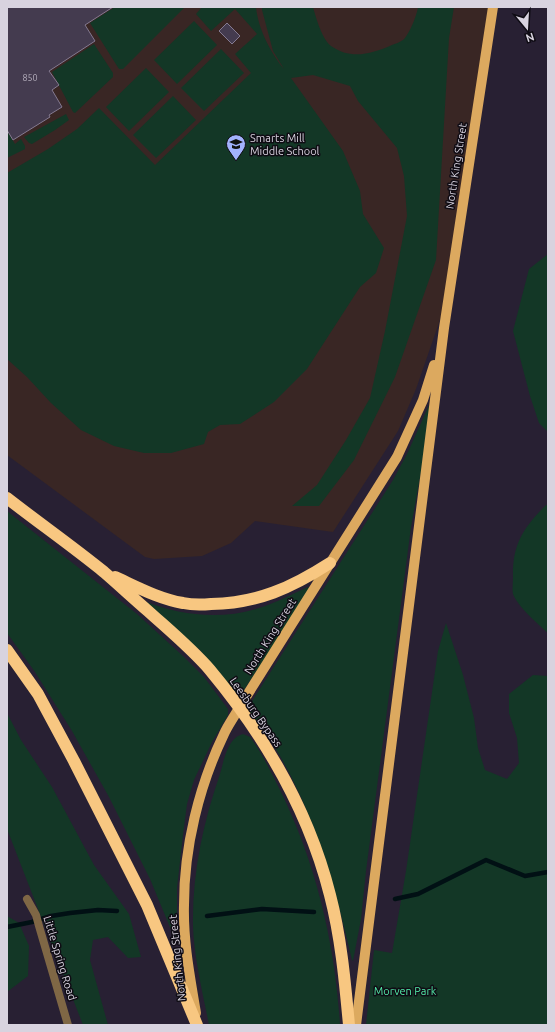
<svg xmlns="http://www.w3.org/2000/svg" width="555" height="1032" font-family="Ubuntu,sans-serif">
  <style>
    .education { fill: #392624 }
    .green { fill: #133726 }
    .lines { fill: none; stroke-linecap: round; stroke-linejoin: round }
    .stream { stroke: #011014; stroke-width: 4.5 }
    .building { fill: #443b4f; stroke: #847a91 }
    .street { stroke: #7f6745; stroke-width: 8 }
    .primary { stroke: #dca95f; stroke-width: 10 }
    .highway { stroke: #f8c781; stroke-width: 12 }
    .labels { text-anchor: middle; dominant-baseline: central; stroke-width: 3; stroke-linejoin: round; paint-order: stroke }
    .number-label { font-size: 9px; fill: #b3adbb }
    .poi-label { font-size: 11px; fill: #d8d3df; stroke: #0f0c14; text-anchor: start }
    .street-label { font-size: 11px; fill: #d8d3df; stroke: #0f0c14 }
    .park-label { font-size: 11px; fill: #52eaa8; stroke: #0f0c14 }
  </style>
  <rect width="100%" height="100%" fill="#282033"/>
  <path class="education" d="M 7,7 L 489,7 L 442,314 L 416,389 L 398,431 L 333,532 L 255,521 L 231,543 L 202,556 L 154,559 L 145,557 L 7,455 Z"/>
  <path class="green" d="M 115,7 L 185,7 L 123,69 L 119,69 L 90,23 Z
    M 202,7 L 256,7 C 258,29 271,53 284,69 L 273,51 L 262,10 L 262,7 L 313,7 C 316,18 322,39 331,46 C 351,60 371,54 392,45 C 395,44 400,42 403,40 C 409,35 417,15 418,7 L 454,7 L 449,38 L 436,260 L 395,377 L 354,460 L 319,506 L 292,506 L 317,485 L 346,440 L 370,398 L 385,331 L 407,216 L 404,176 L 397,148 L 358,101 L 350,86 L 313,75 L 291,78 L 343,151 L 360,191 L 363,214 L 384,248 L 376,273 L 360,287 L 307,369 L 274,402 L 240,424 L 220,425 L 208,432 L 204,444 L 171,453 L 144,453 L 114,446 L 81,430 L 51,403 L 27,377 L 7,359 L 7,173 L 48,149 L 77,129 L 99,108 L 155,165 L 251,73 L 235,54 L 257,34 L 235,9 L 211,31 L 196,14 Z
    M 194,21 L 217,45 L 177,84 L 154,60 Z
    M 94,44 L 113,73 L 113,77 L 75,113 L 73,112 L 52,72 Z
    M 221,49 L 244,73 L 204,111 L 181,88 Z
    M 146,68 L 169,92 L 129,131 L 106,107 Z
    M 173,96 L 196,120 L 156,158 L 133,135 Z
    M 66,114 L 69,120 L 55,130 L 32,144 L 29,143 L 24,137 Z
    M 7,131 L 15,144 L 21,139 L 25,146 L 25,149 L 7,158 Z
    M 548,254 L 548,432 L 539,423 L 530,396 L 513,331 L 529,269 Z
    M 430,403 L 421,472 L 411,527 L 366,871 L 361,919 L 353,961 L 352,960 C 336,890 316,819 280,756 C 270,740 259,724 247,709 L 393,480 L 407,454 Z
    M 546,505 L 548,505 L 548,633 C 539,625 517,606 513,594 C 512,589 513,583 513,578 C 512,545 523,528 546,505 Z
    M 7,511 L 137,614 L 183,656 L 204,677 L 228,709 L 228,715 L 212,742 L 194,780 L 187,804 L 183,835 L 177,888 L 177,944 L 150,879 L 109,797 L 72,731 L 35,672 L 7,633 Z
    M 308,587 L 310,589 L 240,696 L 238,695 L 198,648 L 195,648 L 144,601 C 182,616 221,620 259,608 C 276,603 292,594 308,587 Z
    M 446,623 L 463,675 L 474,718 L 478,748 L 485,770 L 507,779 L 519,763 L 517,738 L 509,713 L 509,694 L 533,675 L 548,676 L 548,1025 L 366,1025 L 374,950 L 392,953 L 406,871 L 438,651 Z
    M 7,713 L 21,740 L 52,787 L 94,865 L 129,914 L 141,957 L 128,958 L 108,937 L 93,940 L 90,960 L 108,1025 L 83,1025 L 7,829 Z
    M 243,734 L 250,737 C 262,753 271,772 280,790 C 316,863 335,943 340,1025 L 209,1025 C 203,994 194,958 193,926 C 192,874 203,823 220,774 C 224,761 227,738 243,734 Z
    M 7,916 L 19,923 L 29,946 L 28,976 L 7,992 Z"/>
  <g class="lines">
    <path class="stream" d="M 395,899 L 418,894 L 486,860 L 525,876 L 548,872
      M 207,916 L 262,909 L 314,912
      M 7,927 L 32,922 L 51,916 L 70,913 L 98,910 L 117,911"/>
  </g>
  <path class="building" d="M 7,7 L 113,7 L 85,25 L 95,41 L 49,71 L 59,85 L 52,90 L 62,107 L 49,115 L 50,117 L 13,140 L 7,130 Z
    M 227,23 L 240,36 L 232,44 L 219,31 Z"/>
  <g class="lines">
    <path class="street" d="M 27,899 L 36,915 L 39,926 L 68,1025"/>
    <path class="primary" d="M 196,1013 C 190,977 183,941 184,905 C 184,847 199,786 224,734 C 228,725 234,717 239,708 L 397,457 L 423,400 L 434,365
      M 356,1025 L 444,328 L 493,7"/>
    <path class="highway" d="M 7,498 C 39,523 72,546 104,572 C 119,585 133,598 148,611 C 169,630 192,649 210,670 C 265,736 309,812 330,895 C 341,937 345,982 349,1025
      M 115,577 C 137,587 159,599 183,603 C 192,605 201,605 211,604 C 258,603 291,588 330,563
      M 7,650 L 38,694 L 74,761 L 147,905 L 197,1025"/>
  </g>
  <defs>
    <symbol id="school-pin" viewBox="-11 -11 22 30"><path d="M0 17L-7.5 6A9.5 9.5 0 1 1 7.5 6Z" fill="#a2b2fd" stroke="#0f0c14"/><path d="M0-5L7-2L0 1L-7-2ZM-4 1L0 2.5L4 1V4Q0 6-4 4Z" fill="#111"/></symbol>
  </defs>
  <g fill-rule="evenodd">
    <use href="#school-pin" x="225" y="133" width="22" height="30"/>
  </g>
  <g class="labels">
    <g class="number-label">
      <text x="30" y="78">850</text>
    </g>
    <g class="poi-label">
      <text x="250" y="138">Smarts Mill<tspan x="250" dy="13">Middle School</tspan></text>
    </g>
    <g class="street-label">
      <text transform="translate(456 166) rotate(-81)">North King Street</text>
      <text transform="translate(270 636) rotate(-58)">North King Street</text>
      <text transform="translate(256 712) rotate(55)">Leesburg Bypass</text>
      <text transform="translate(60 958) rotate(73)">Little Spring Road</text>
      <text transform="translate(177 958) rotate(-96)">North King Street</text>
    </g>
    <g class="park-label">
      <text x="405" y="991">Morven Park</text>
    </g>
  </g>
  <rect width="555" height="1032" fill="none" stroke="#d8d3df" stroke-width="16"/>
  <g transform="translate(527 28) rotate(162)" stroke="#0f0c14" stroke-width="3" paint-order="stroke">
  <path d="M0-3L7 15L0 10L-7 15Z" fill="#d8d3df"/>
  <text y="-6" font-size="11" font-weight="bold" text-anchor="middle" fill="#d8d3df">N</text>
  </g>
</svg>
